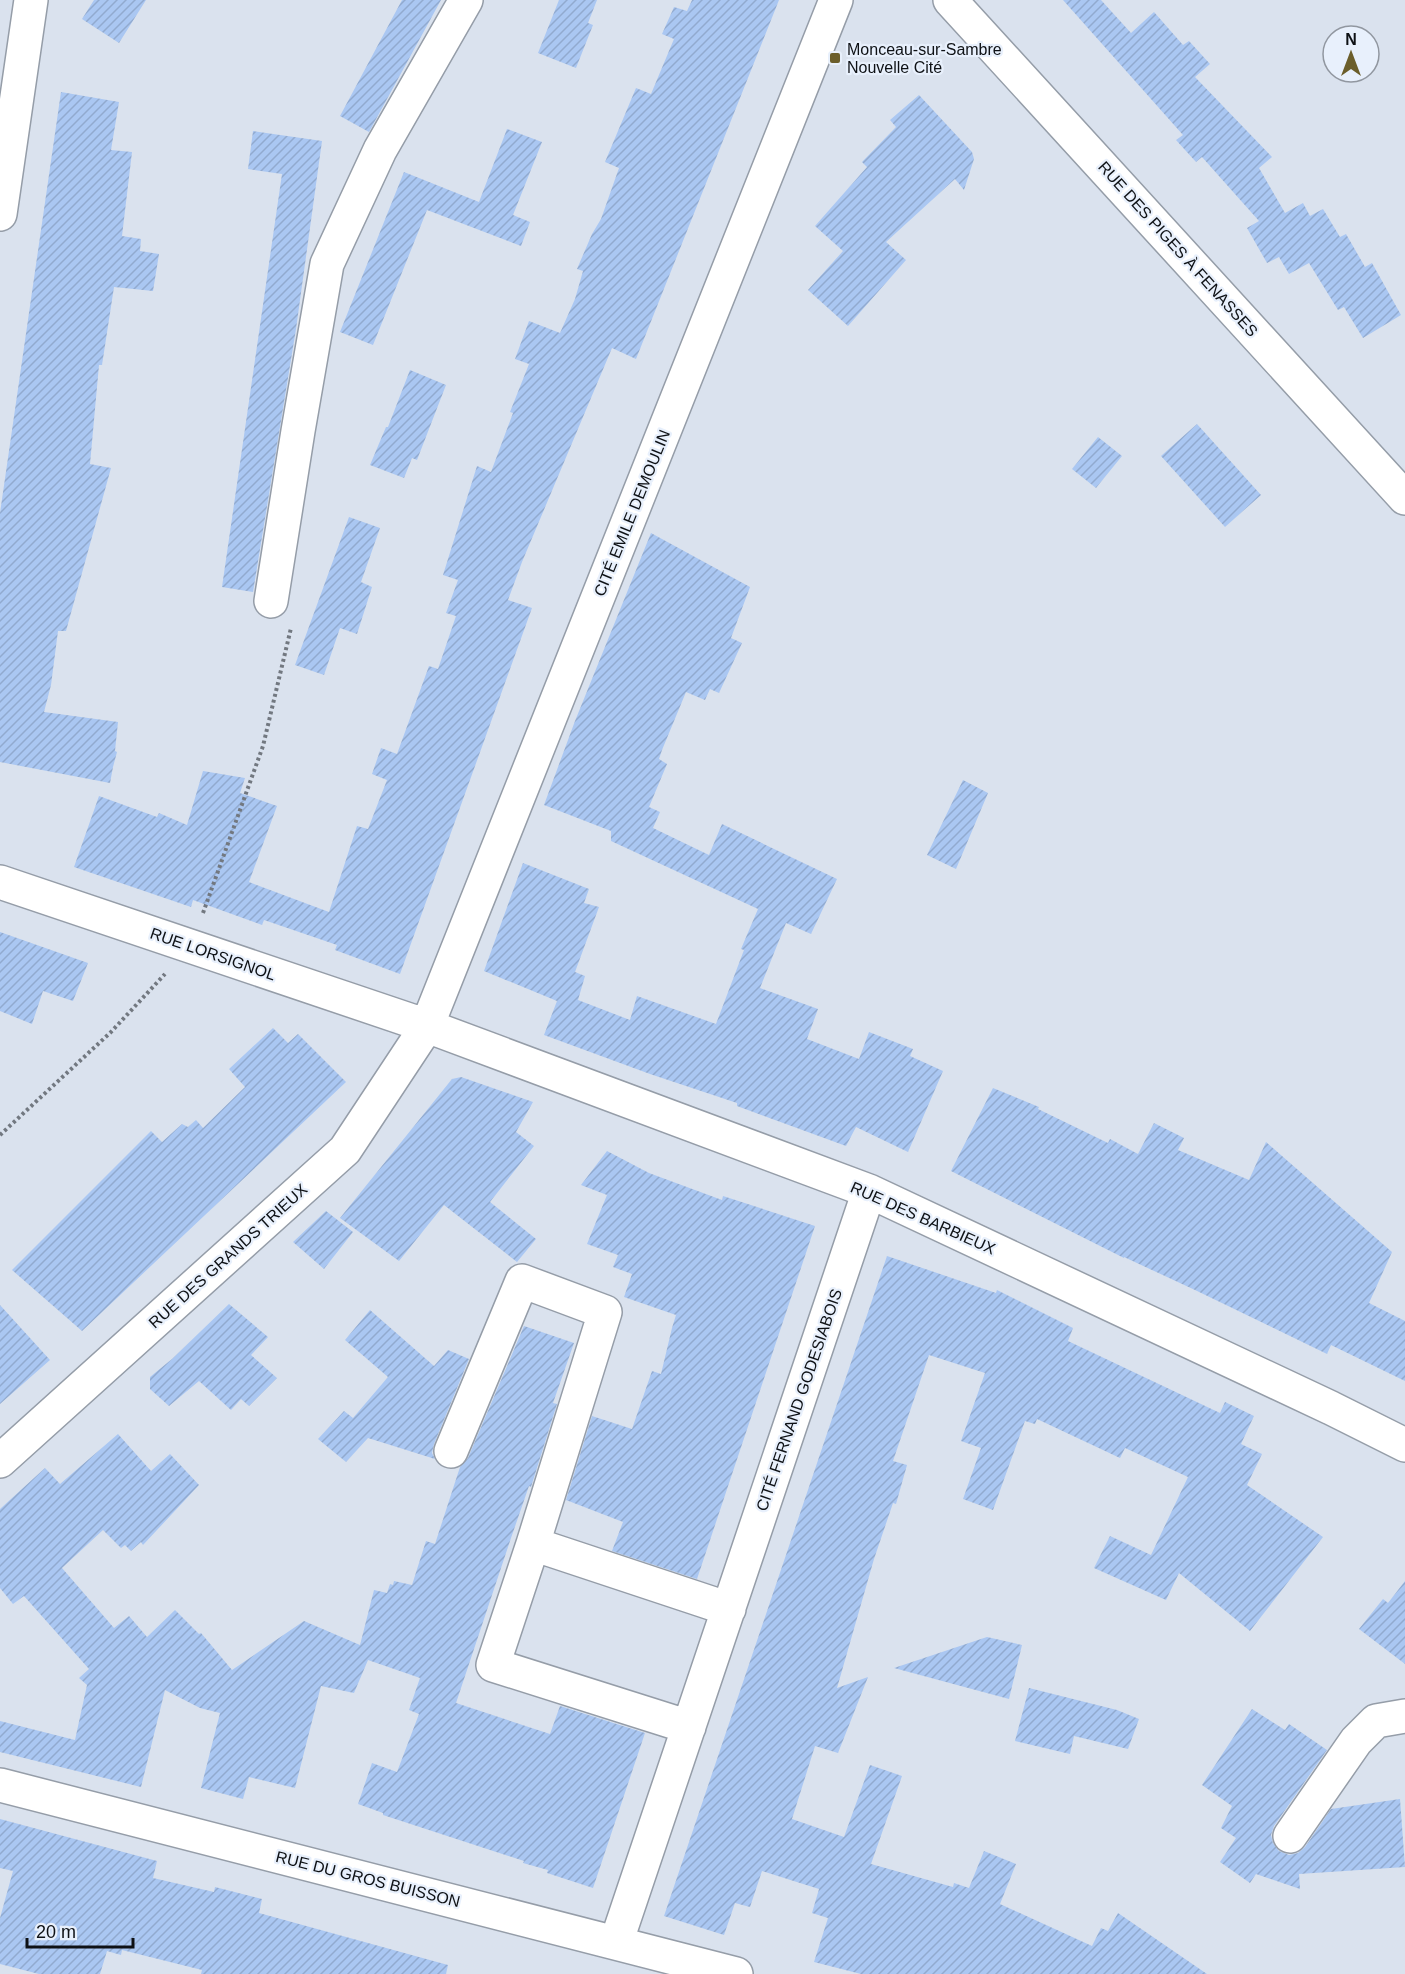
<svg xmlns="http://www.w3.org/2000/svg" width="1405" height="1974" font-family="Helvetica,sans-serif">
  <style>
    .building { fill: url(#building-hatch) }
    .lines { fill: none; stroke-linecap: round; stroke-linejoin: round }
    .minor-casing { stroke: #959da8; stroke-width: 36 }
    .path { stroke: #727880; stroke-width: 4; stroke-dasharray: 3 3; stroke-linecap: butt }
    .minor { stroke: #fff; stroke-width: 33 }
    .poi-dot { fill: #6b5e2b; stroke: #e8f0fc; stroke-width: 2 }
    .labels { text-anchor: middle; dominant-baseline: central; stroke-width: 4.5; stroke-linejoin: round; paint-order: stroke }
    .poi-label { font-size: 16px; fill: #0e1115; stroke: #e8f0fc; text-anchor: start }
    .street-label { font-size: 16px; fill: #0e1115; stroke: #e8f0fc }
  </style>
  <defs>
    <pattern id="building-hatch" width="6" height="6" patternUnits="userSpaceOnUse" patternTransform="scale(1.5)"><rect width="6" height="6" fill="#aac7f2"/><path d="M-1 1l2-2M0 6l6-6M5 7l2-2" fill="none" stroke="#91aacf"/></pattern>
  </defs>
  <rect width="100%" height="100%" fill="#dae2ee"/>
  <path class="building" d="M 94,0 L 146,0 L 119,43 L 82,19 Z
    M 402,0 L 441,0 L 369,132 L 340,116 Z
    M 559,0 L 597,0 L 588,23 L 593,25 L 576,68 L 538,53 Z
    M 692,0 L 779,0 L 636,359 L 612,348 L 522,562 L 508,600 L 532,608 L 400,974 L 335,950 L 337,945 L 264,920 L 262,925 L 193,900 L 191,907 L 74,867 L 99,796 L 157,817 L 159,813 L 187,825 L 203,771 L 245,778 L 240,793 L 277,806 L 249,882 L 329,912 L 357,826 L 368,829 L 387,780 L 372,774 L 381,748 L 397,754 L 429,666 L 438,669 L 456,616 L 446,613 L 458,580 L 443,575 L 477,466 L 491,472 L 513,413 L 510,412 L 529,364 L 515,359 L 529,321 L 560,333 L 575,299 L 583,271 L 577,269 L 592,234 L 601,219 L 619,168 L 605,162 L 636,88 L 651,94 L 674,39 L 662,34 L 674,7 L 687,11 Z
    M 1063,0 L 1101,0 L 1131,33 L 1154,12 L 1183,45 L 1189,41 L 1210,64 L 1195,77 L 1272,157 L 1259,168 L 1285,213 L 1303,203 L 1310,216 L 1323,209 L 1340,237 L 1346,234 L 1365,267 L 1372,263 L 1401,315 L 1363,338 L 1344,307 L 1338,310 L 1309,263 L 1289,274 L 1279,257 L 1267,263 L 1247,228 L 1259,221 L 1202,157 L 1196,162 L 1176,140 L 1183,135 Z
    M 61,92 L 119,102 L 111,150 L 132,152 L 122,236 L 141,239 L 140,251 L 159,254 L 153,291 L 114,287 L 102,365 L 99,365 L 90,464 L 111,468 L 66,631 L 58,631 L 51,685 L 44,712 L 118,722 L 115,751 L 117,752 L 113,767 L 110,783 L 0,762 L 0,513 Z
    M 919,95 L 972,152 L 974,159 L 964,190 L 955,179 L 886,242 L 906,260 L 848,326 L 808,290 L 843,251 L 815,226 L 867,167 L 862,162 L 896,127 L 890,120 Z
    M 507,129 L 542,142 L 513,215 L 530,222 L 521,246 L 427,210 L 373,345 L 340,332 L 404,172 L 479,202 Z
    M 253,131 L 322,141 L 296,329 L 253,592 L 222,587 L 282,174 L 248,169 Z
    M 410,370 L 446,385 L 417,460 L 412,458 L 404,478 L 370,465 L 386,427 L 388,427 Z
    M 1197,424 L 1261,495 L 1225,527 L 1161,456 Z
    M 1098,437 L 1122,456 L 1096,488 L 1072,469 Z
    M 349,517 L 380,528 L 361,582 L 372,587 L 357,634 L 340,628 L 324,675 L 295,665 Z
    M 651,533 L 750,587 L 731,638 L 742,643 L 719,693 L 710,689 L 705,700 L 686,692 L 662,750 L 659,759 L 667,764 L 649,807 L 660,812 L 653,828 L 709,855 L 722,824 L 837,879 L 811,934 L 786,923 L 760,988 L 818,1009 L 807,1039 L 859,1059 L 869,1032 L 913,1049 L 910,1056 L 943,1071 L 908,1152 L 856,1127 L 846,1146 L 737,1106 L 737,1103 L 650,1074 L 544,1035 L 557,1001 L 484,971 L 523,863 L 589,889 L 584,903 L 599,907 L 575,972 L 585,976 L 578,1000 L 630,1020 L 637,996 L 716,1024 L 744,950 L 741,949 L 758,909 L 611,841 L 611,831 L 544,805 L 575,721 Z
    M 963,780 L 988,793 L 956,869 L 927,855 Z
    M 0,932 L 88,963 L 73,1001 L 43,991 L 32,1024 L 0,1011 Z
    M 273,1028 L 288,1043 L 298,1034 L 346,1082 L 82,1331 L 12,1270 L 151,1131 L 162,1142 L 182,1124 L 188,1127 L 196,1120 L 203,1128 L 245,1087 L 229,1069 Z
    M 461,1077 L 533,1102 L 516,1132 L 534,1146 L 490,1202 L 536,1239 L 517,1262 L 444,1205 L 399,1261 L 340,1218 L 452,1079 Z
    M 993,1088 L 1039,1107 L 1038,1109 L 1108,1143 L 1110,1139 L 1138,1154 L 1154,1123 L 1184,1138 L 1178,1150 L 1249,1180 L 1266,1142 L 1392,1252 L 1369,1303 L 1405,1321 L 1405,1381 L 1331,1345 L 1327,1354 L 1195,1290 L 1124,1257 L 1124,1258 L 951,1171 Z
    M 607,1151 L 649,1173 L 722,1200 L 723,1196 L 815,1226 L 697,1579 L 612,1551 L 623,1522 L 566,1500 L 592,1416 L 632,1429 L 652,1371 L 661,1374 L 672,1328 L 676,1315 L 624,1297 L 632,1274 L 613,1267 L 618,1255 L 587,1244 L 607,1195 L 581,1185 Z
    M 326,1211 L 353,1232 L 324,1269 L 293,1242 Z
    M 887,1256 L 996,1293 L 997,1290 L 1073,1328 L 1068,1341 L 1220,1413 L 1225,1402 L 1254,1416 L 1241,1444 L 1262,1454 L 1247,1485 L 1323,1537 L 1250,1631 L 1179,1573 L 1166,1600 L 1094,1568 L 1110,1536 L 1151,1555 L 1188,1477 L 1125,1448 L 1120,1458 L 1037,1419 L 1035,1424 L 1025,1421 L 993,1510 L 963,1499 L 981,1448 L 961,1441 L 985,1373 L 929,1355 L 893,1461 L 907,1465 L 896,1504 L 893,1503 L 874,1559 L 837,1688 L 868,1677 L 838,1753 L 815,1746 L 792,1819 L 844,1837 L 870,1765 L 902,1776 L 871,1864 L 953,1887 L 954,1883 L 969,1888 L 984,1851 L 1016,1864 L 1000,1904 L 1092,1946 L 1101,1928 L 1108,1931 L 1118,1913 L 1207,1974 L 861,1974 L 814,1962 L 828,1918 L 812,1913 L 819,1889 L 762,1871 L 750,1907 L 735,1903 L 724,1935 L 664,1916 Z
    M 229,1304 L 268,1337 L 251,1355 L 277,1378 L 249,1406 L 241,1399 L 231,1410 L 199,1381 L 169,1406 L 150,1389 L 150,1377 L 172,1359 Z
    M 0,1305 L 50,1360 L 0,1404 Z
    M 370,1310 L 434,1366 L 448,1350 L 469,1359 L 434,1444 L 432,1453 L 435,1459 L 368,1438 L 346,1462 L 318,1439 L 344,1411 L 353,1418 L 388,1377 L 345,1340 Z
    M 524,1326 L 574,1343 L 553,1403 L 557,1404 L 531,1487 L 529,1486 L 511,1538 L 456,1703 L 550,1734 L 560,1706 L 645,1733 L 593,1888 L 547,1873 L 548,1870 L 523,1863 L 524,1861 L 383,1815 L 383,1813 L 358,1804 L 372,1763 L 397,1772 L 419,1714 L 409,1710 L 420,1678 L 368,1660 L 354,1693 L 321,1686 L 295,1788 L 249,1777 L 243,1799 L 201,1788 L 220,1713 L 200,1708 L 165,1690 L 141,1787 L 0,1752 L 0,1721 L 75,1740 L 87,1685 L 79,1678 L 89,1669 L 24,1596 L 13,1604 L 0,1588 L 0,1509 L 45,1468 L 60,1484 L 118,1434 L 151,1471 L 170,1454 L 199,1485 L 143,1545 L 141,1542 L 131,1551 L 125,1545 L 121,1548 L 103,1530 L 62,1568 L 114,1628 L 129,1616 L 147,1637 L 175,1610 L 199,1634 L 201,1633 L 232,1670 L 304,1621 L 360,1645 L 374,1590 L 387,1593 L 390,1584 L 393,1585 L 394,1581 L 412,1585 L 426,1541 L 435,1544 L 460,1467 L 468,1458 Z
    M 1405,1581 L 1405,1664 L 1359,1629 L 1383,1599 L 1388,1603 Z
    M 987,1637 L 1022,1645 L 1009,1699 L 894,1668 Z
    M 1029,1688 L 1117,1710 L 1139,1719 L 1128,1749 L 1074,1736 L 1070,1754 L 1015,1741 Z
    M 1252,1709 L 1285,1730 L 1289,1724 L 1327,1750 L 1274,1826 L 1271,1835 L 1273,1843 L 1279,1851 L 1289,1855 L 1298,1853 L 1305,1847 L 1331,1809 L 1400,1799 L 1405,1867 L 1299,1874 L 1300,1889 L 1256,1874 L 1250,1883 L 1220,1862 L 1236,1838 L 1221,1828 L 1232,1806 L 1202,1785 Z
    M 0,1819 L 157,1861 L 153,1878 L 214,1892 L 215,1887 L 262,1899 L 259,1913 L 448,1965 L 446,1974 L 201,1974 L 202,1970 L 122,1950 L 121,1955 L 107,1951 L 100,1974 L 39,1974 L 0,1964 L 0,1918 L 13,1871 L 0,1868 Z"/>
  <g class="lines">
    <defs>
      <path id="minor" d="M 950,0 L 1405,498
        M 0,214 L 31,0
        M 271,601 L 298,431 L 327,264 L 380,150 L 466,0
        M 0,882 L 427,1026 L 869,1191 L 1331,1408 L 1405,1445
        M 451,1451 L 522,1281 L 605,1312 L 533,1544
        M 0,1461 L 345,1150 L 427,1026 L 836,0
        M 689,1727 L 493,1665 L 533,1544 L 729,1609
        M 0,1785 L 736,1974
        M 1290,1836 L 1356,1741 L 1376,1721 L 1405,1716
        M 616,1943 L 869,1191"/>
    </defs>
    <use href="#minor" class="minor-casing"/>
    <path class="path" d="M 203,913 L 263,746 L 291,628
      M 0,1135 L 111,1032 L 165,974"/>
    <use href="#minor" class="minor"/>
  </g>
  <rect class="poi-dot" x="829" y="52" width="12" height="12" rx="3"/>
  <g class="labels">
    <g class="poi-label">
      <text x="847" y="49">Monceau-sur-Sambre<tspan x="847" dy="18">Nouvelle Cité</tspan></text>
    </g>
    <g class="street-label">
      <text transform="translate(1178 249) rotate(48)">RUE DES PIGES À FENASSES</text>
      <text transform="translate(632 513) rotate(-68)">CITÉ EMILE DEMOULIN</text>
      <text transform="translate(213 954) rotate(19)">RUE LORSIGNOL</text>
      <text transform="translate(923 1218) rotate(24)">RUE DES BARBIEUX</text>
      <text transform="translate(228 1256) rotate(-42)">RUE DES GRANDS TRIEUX</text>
      <text transform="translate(799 1400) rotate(-71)">CITÉ FERNAND GODESIABOIS</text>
      <text transform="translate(368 1879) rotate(14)">RUE DU GROS BUISSON</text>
    </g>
  </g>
  <g transform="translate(1351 54)"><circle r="28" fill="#e8f0fc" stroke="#9197a0" stroke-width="1.5"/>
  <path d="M0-4.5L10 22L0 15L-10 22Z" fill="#6b5e2b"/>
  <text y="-9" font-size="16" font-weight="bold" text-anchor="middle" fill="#0e1115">N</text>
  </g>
  <path d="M27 1938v9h106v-9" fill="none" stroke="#0e1115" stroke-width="3"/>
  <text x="36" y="1938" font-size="18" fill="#0e1115" stroke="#e8f0fc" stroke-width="4.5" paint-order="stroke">20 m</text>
</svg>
